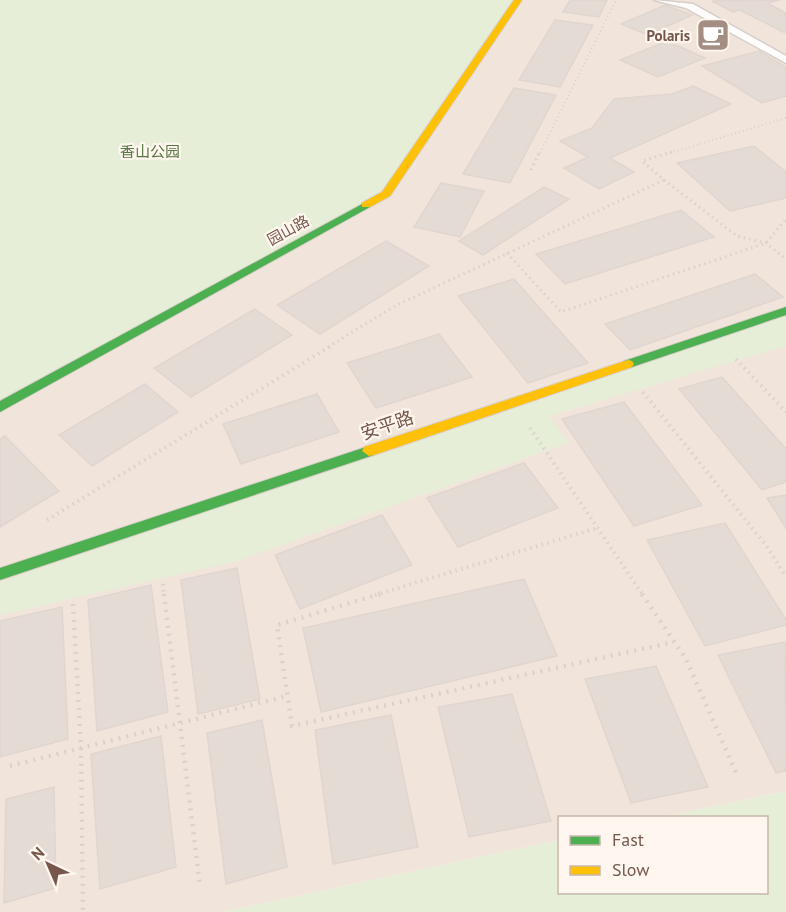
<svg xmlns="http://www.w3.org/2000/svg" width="786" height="912" font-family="'PT Sans','Noto Sans SC',sans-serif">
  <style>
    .residential { fill: #f1e5db }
    .green { fill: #e7eed8 }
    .building { fill: #e4dbd5; stroke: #e1d5cf; stroke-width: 1.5 }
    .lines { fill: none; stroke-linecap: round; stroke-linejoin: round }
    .lane-casing { stroke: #d7ceca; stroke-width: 3 }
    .fast-casing { stroke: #d8cec9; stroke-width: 2 }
    .slow-casing { stroke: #d8cec9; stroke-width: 2 }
    .path-far3 { stroke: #dad1ce; stroke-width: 2; stroke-dasharray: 1 3; stroke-linecap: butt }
    .path-far2 { stroke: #dad1ce; stroke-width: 3; stroke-dasharray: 1.5 4; stroke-linecap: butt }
    .path-far1 { stroke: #dad1ce; stroke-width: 4; stroke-dasharray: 1.5 4.5; stroke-linecap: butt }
    .path { stroke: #dad1ce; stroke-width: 4.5; stroke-dasharray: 2 6; stroke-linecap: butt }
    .lane { fill: #fefdfc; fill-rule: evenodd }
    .fast { fill: #4caf50; fill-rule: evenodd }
    .slow { fill: #ffc107; fill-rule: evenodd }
    .labels { text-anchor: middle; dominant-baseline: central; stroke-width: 4.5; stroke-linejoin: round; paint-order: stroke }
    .far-poi-label { font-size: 15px; font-weight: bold; fill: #77574c; stroke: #fff7ef; text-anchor: end }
    .far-park-label { font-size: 15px; fill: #577641; stroke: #fff7ef }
    .far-street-label { font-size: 15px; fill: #77574c; stroke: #fff7ef }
    .street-label { font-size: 18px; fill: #77574c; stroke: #fff7ef }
  </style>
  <rect width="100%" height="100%" fill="#f8f3ed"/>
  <path class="residential" d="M 518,0 L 786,0 L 786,309 L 0,573 L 0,410 Z
    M 786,312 L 786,791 L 663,817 L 560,818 L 559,840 L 223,912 L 0,912 L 0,577 Z"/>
  <path class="green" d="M 0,0 L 516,0 L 385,194 L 0,404 Z
    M 786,315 L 786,346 L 549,416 L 568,443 L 237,561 L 0,615 L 0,582 Z
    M 786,791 L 786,912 L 223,912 L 559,840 L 560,892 L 766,892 L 766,818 L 663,817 Z"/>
  <path class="building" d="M 570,0 L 607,0 L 599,17 L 563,12 Z
    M 780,0 L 767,3 L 786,13 L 786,32 L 783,32 L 740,10 L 733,12 L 712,1 Z
    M 665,5 L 692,15 L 648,35 L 621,24 Z
    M 555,20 L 593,25 L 560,87 L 519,80 Z
    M 667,41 L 705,58 L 658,77 L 620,60 Z
    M 759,51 L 786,67 L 786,96 L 762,103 L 702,66 Z
    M 693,86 L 731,104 L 610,158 L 634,172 L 599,189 L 564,168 L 588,157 L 560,141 L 592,128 L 614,99 L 672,94 Z
    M 514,88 L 556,95 L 510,183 L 463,174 Z
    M 754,146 L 786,172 L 786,198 L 730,211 L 677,163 Z
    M 441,183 L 484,191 L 460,237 L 414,227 Z
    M 544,187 L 569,199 L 483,255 L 459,241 Z
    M 681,210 L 714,237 L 565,284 L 536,254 Z
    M 386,241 L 429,266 L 320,334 L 277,305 Z
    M 755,274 L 783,297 L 630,350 L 605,324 Z
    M 514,279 L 588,363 L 528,383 L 458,296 Z
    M 255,309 L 292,335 L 191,397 L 154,368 Z
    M 439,334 L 472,377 L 376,408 L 347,363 Z
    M 722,377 L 786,449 L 786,482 L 762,490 L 679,389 Z
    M 145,384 L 178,412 L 92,466 L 59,435 Z
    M 317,394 L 339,432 L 241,464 L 223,424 Z
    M 624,402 L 702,505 L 634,526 L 562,419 Z
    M 5,436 L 59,491 L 0,527 L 0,439 Z
    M 524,463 L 558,508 L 458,547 L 427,498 Z
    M 786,495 L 786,528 L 767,498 Z
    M 382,515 L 412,565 L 300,609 L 275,555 Z
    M 725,523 L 786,620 L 786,625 L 705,646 L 647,540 Z
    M 237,568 L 260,699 L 198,714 L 181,580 Z
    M 524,579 L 557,656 L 321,712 L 303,628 Z
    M 151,585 L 168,712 L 97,731 L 88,600 Z
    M 62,607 L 68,739 L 0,757 L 0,621 Z
    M 785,642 L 786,771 L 776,773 L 718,655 Z
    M 656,666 L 708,787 L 631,803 L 585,679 Z
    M 512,694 L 551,821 L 469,837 L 438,707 Z
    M 391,715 L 418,847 L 333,864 L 315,730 Z
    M 262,720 L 287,867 L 226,884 L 207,733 Z
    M 161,736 L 176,867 L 100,889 L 91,754 Z
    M 54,787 L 56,888 L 4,903 L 6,799 Z"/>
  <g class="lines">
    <defs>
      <path id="lane" d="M 654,0 L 693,4 L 786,56 L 786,63 L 686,8 Z"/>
      <path id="fast" d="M 366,202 L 370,203 L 370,207 L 0,412 L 0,401 Z
        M 786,307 L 786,315 L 632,367 L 628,368 L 622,364 L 624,361 Z
        M 369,446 L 376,451 L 374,455 L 0,580 L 0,568 Z"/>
      <path id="slow" d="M 514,0 L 522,0 L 390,196 L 370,207 L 362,207 L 362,203 L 382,192 Z
        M 628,360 L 632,361 L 634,364 L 632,367 L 374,455 L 369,456 L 362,451 L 364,447 Z"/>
    </defs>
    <use href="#lane" class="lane-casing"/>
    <use href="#fast" class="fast-casing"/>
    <use href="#slow" class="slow-casing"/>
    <path class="path-far3" d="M 540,153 L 616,0
      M 670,153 L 786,118"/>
    <path class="path-far2" d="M 531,170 L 540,151
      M 664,180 L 737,236 L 766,243 L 786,259
      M 507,253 L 561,312 L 766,243 L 786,219
      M 328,347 L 395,306 L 664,180 L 642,161 L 675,151"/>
    <path class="path-far1" d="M 736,359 L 786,412
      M 643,392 L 768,548 L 786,577
      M 530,428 L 643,595
      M 47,520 L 331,346
      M 163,584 L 164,595
      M 375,595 L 597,528"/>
    <path class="path" d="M 164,594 L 200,886
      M 380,594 L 277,625 L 292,726 L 674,642
      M 642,594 L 686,659 L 738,777
      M 73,604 L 81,747 L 83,912
      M 10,766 L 287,696"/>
    <use href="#lane" class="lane"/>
    <use href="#fast" class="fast"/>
    <use href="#slow" class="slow"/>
  </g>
  <defs>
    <symbol id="cafe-square" viewBox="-11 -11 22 22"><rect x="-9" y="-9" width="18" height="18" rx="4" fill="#a48e84" stroke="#fff7ef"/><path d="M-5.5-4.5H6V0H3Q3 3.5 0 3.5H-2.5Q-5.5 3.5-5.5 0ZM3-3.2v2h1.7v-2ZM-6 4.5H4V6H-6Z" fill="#fff"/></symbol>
  </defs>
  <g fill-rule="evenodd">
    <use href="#cafe-square" x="694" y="16" width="38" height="38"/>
  </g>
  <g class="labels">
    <g class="far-poi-label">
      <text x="690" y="35">Polaris</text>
    </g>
    <g class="far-park-label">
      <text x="150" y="151">香山公园</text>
    </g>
    <g class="far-street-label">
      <text transform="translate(288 230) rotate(-29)">园山路</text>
    </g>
    <g class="street-label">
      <text transform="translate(387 425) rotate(-19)">安平路</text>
    </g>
  </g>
  <rect x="558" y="816" width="210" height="78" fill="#fff7ef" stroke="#c9b7ae" stroke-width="1.5"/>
  <rect x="570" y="836" width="30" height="9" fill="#4caf50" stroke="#c9b7ae" stroke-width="1.5"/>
  <text x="612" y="846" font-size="18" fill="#77574c">Fast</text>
  <rect x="570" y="866" width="30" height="9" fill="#ffc107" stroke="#c9b7ae" stroke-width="1.5"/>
  <text x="612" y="876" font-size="18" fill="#77574c">Slow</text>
  <g transform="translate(48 864) rotate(316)" stroke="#fff7ef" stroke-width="4.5" paint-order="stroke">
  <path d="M0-4.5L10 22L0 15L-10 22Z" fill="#77574c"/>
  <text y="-9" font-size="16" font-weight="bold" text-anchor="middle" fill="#77574c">N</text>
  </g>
</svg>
